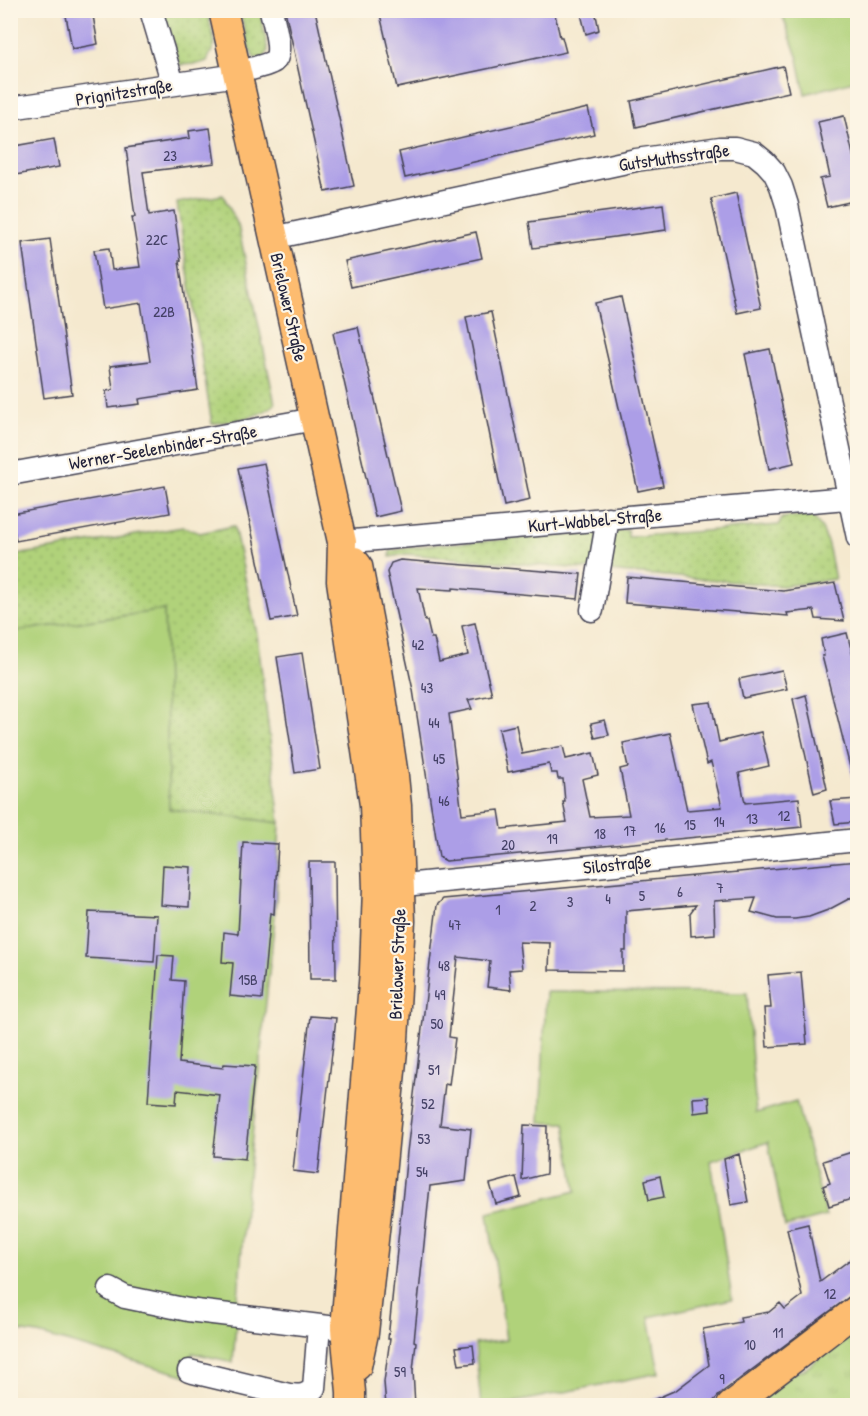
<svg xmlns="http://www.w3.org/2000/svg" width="868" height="1416" font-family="'Patrick Hand',sans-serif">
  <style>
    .grass { fill: url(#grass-dots); stroke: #697a5a; stroke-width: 1.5 }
    .park { fill: url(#park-tufts); stroke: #697a5a; stroke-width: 1.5 }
    .garden { fill: #b0d27a; stroke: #697a5a; stroke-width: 1.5 }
    .building { fill: #ac9ee7 }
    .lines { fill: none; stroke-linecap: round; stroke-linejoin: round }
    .minor-casing { stroke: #424051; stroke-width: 25 }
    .major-casing { stroke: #424051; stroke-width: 31 }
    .minor { stroke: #fff; stroke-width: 22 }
    .major { stroke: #fdbc70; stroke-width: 28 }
    .labels { text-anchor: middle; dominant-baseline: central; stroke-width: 4.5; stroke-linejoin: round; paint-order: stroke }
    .number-label { font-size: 15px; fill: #444166 }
    .street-label { font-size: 18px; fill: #22223b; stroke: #fcf5e5 }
  </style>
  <defs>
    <pattern id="grass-dots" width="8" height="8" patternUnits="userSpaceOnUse" patternTransform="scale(1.5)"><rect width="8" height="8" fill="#b0d27a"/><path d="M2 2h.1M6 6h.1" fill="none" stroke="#97b46a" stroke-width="1.8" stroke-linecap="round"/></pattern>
    <pattern id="park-tufts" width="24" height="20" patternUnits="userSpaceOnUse" patternTransform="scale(1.5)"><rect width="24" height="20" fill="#b0d27a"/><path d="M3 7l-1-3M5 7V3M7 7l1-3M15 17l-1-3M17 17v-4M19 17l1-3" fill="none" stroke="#97b46a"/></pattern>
  </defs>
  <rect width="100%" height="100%" fill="#fcf5e5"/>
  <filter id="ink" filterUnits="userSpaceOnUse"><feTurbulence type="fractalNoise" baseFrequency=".0167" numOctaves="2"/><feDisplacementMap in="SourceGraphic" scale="12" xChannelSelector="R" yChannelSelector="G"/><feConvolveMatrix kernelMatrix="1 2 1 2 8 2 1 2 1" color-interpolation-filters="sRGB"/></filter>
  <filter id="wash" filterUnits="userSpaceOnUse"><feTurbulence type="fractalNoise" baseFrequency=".008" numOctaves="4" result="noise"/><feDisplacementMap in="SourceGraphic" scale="24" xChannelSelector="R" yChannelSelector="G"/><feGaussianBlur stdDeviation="1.35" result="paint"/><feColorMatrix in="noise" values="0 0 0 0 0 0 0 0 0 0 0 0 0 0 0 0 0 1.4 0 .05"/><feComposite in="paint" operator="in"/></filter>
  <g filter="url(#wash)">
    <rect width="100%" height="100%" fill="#f5e9cf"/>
    <path class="grass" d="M 163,11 L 207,11 L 215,44 L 207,61 L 198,64 L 180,65 Z
      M 240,11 L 260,11 L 268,51 L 264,58 L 254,58 L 249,48 Z
      M 223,195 L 238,225 L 275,404 C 258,419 234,420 212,424 L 177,203 Z
      M 810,515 C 829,528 830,558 835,579 L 783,586 L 406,554 L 390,557 L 390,551 L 430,545 L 628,530 L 628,537 L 779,525 L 782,518 Z
      M 234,526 L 257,634 L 280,823 L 168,809 L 164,610 L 11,632 L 11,556 L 183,527 L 200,533 Z"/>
    <path class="park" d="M 857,1329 L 857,1405 L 757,1405 L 752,1399 L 790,1374 L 805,1369 Z"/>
    <path class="garden" d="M 781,11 L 857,11 L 857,80 L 805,94 L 798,59 Z
      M 164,610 L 169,809 L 280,823 L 275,915 L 246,1196 L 233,1362 L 193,1353 L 187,1376 L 38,1334 L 11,1330 L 10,632 Z
      M 546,992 L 747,993 L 756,1113 L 796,1101 L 826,1216 L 785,1227 L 768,1142 L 711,1161 L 732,1299 L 649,1317 L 659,1373 L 501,1405 L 481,1405 L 475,1344 L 506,1340 L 488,1213 L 576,1191 L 565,1123 L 540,1123 Z"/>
    <g id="blocks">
      <path class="building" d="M 65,10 L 92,10 L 98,44 L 72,49 Z
        M 285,10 L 315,10 L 354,186 L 325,192 Z
        M 379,10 L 554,10 L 560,37 L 562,37 L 566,52 L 397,88 Z
        M 580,10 L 595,10 L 599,30 L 586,34 Z
        M 783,66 L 789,92 L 636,127 L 631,101 Z
        M 588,108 L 594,134 L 405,178 L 399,152 Z
        M 844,116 L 858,176 L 858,200 L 827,207 L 820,179 L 830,177 L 818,122 Z
        M 210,128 L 215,163 L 143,172 L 149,215 L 174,211 L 181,261 L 179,261 L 198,390 L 139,399 L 140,404 L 108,408 L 106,391 L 113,390 L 110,366 L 150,361 L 141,303 L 103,309 L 94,250 L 109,248 L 112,270 L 140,267 L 132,217 L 135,217 L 126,148 L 190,138 L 189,131 Z
        M 54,139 L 59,167 L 10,176 L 10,147 Z
        M 736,193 L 761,308 L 737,313 L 711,199 Z
        M 663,204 L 666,230 L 533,248 L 529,222 Z
        M 476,232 L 482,258 L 351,287 L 345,261 Z
        M 50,239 L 72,394 L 44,398 L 22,243 Z
        M 621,297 L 663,486 L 638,491 L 595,303 Z
        M 491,312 L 530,500 L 504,506 L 466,317 Z
        M 358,327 L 401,511 L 375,517 L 333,333 Z
        M 770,349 L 794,463 L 769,469 L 745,354 Z
        M 264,463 L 297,616 L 271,621 L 238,468 Z
        M 165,486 L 170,513 L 16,541 L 11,514 Z
        M 400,560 L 581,574 L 578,599 L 453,588 L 453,590 L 418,588 L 425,621 L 427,621 L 431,638 L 434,638 L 439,662 L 468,655 L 462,626 L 475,623 L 492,695 L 468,700 L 472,709 L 449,714 L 462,814 L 499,810 L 502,829 L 567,822 L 563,802 L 565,802 L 563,779 L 558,779 L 557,773 L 551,773 L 549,764 L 508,772 L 499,729 L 516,725 L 522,754 L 563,746 L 566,759 L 593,753 L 598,775 L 582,779 L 590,817 L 629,815 L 620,769 L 628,767 L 623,743 L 670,733 L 687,810 L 722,807 L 711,762 L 707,764 L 693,704 L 711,702 L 719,742 L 761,732 L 769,766 L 739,773 L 745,803 L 799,798 L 802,827 L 446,861 L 439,857 L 413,690 L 387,572 L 391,563 Z
        M 627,577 L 783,591 L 835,583 L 844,621 L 816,619 L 814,610 L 787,613 L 788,616 L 625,603 Z
        M 847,633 L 858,676 L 858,778 L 853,779 L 822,656 L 824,656 L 821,639 Z
        M 302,653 L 320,769 L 295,773 L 277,657 Z
        M 782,670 L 787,689 L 743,698 L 739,679 Z
        M 806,695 L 827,789 L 814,793 L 793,699 Z
        M 605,720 L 609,735 L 595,738 L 591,723 Z
        M 858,799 L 858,822 L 835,824 L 830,801 Z
        M 243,842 L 278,844 L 274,914 L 270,913 L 262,999 L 230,996 L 233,963 L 222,962 L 224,932 L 238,934 Z
        M 858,861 L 858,894 L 828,910 L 809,917 L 795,919 L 777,919 L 751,912 L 756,898 L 714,901 L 715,934 L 691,936 L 690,913 L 696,905 L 626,911 L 626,951 L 623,951 L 623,971 L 549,970 L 550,943 L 519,942 L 522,969 L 509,970 L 511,990 L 487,987 L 490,961 L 458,957 L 449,1037 L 455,1038 L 449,1085 L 445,1084 L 440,1125 L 471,1129 L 466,1181 L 430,1186 L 414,1341 L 416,1342 L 413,1371 L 415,1406 L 386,1406 L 384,1382 L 390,1339 L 388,1339 L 407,1152 L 437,905 L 443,899 Z
        M 309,862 L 335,862 L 336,979 L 310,979 Z
        M 163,865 L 191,867 L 189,907 L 161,905 Z
        M 89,912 L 157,915 L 154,962 L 86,958 Z
        M 158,955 L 174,956 L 172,980 L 184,981 L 179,1063 L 223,1068 L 224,1064 L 255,1066 L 245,1159 L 213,1156 L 220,1095 L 177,1090 L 176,1104 L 148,1102 Z
        M 801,972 L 807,1044 L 767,1047 L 764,1008 L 771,1008 L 768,975 Z
        M 310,1016 L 336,1018 L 318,1174 L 293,1171 Z
        M 709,1097 L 710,1111 L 694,1113 L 693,1098 Z
        M 524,1125 L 547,1126 L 546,1174 L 522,1180 Z
        M 852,1152 L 858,1167 L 858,1197 L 829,1206 L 823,1186 L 830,1183 L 823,1161 Z
        M 739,1154 L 748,1202 L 731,1205 L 724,1159 Z
        M 660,1176 L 664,1197 L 649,1200 L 645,1180 Z
        M 516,1177 L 521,1197 L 496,1204 L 490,1184 Z
        M 808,1224 L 820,1282 L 851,1259 L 858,1279 L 858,1290 L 721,1393 L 709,1406 L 639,1406 L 676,1390 L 709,1365 L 703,1329 L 741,1322 L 740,1317 L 769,1312 L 780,1303 L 785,1309 L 802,1296 L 787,1229 Z
        M 473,1345 L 475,1363 L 459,1365 L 456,1347 Z"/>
    </g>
  </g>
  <g filter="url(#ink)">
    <use href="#blocks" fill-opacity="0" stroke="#424051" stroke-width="1.5"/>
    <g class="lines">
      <defs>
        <path id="minor" d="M 151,10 L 173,84
          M 237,72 C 246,70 267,66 274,61 C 284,54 273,21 271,10
          M 10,108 L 238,75
          M 273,238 L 636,160 L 720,148 L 735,148 L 754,153 L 765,162 L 774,172 L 781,186 L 787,205 L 858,538
          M 10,474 L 315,419
          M 342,542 L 858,497
          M 592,610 L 608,518
          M 384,887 L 858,840
          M 110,1289 L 125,1297 L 188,1310 L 345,1329
          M 189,1371 L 289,1395 C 300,1396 307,1396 314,1388 L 319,1326"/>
        <path id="major" d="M 223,10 L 342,542 L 341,581 L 374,805 L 377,888 L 374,971 L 345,1329 L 351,1392 L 351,1406
          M 354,561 L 358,566 L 378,670 L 394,776 L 397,806 L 401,921 L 394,1040 L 381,1175 L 364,1333 L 357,1366
          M 731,1406 L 858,1309"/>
      </defs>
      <use href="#minor" class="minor-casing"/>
      <use href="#major" class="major-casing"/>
      <use href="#minor" class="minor"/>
      <use href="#major" class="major"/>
    </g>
  </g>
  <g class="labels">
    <g class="number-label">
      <text x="170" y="155">23</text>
      <text x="157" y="239">22C</text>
      <text x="164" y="311">22B</text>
      <text x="418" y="644">42</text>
      <text x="427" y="687">43</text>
      <text x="434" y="722">44</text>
      <text x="439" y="758">45</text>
      <text x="444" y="800">46</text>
      <text x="784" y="815">12</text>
      <text x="752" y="818">13</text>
      <text x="719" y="821">14</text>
      <text x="690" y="824">15</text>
      <text x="660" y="827">16</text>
      <text x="630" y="830">17</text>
      <text x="600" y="833">18</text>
      <text x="552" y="838">19</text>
      <text x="508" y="844">20</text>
      <text x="720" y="887">7</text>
      <text x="680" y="891">6</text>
      <text x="642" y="895">5</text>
      <text x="608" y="898">4</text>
      <text x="570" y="901">3</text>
      <text x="533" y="905">2</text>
      <text x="498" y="909">1</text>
      <text x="455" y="924">47</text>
      <text x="444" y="965">48</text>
      <text x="248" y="979">15B</text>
      <text x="440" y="994">49</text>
      <text x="437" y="1023">50</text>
      <text x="434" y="1069">51</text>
      <text x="428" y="1103">52</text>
      <text x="424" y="1138">53</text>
      <text x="422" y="1171">54</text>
      <text x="830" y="1293">12</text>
      <text x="778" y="1332">11</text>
      <text x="750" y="1344">10</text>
      <text x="400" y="1371">59</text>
      <text x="722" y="1378">9</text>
    </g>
    <g class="street-label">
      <text transform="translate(124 92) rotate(-9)">Prignitzstraße</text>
      <text transform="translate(674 157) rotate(-8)">GutsMuthsstraße</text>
      <text transform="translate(289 307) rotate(77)">Brielower Straße</text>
      <text transform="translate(163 447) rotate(-10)">Werner-Seelenbinder-Straße</text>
      <text transform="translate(595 520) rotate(-5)">Kurt-Wabbel-Straße</text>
      <text transform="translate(617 864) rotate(-6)">Silostraße</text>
      <text transform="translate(397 964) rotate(-88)">Brielower Straße</text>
    </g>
  </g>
  <rect width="868" height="1416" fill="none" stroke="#fcf5e5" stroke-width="36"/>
</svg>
